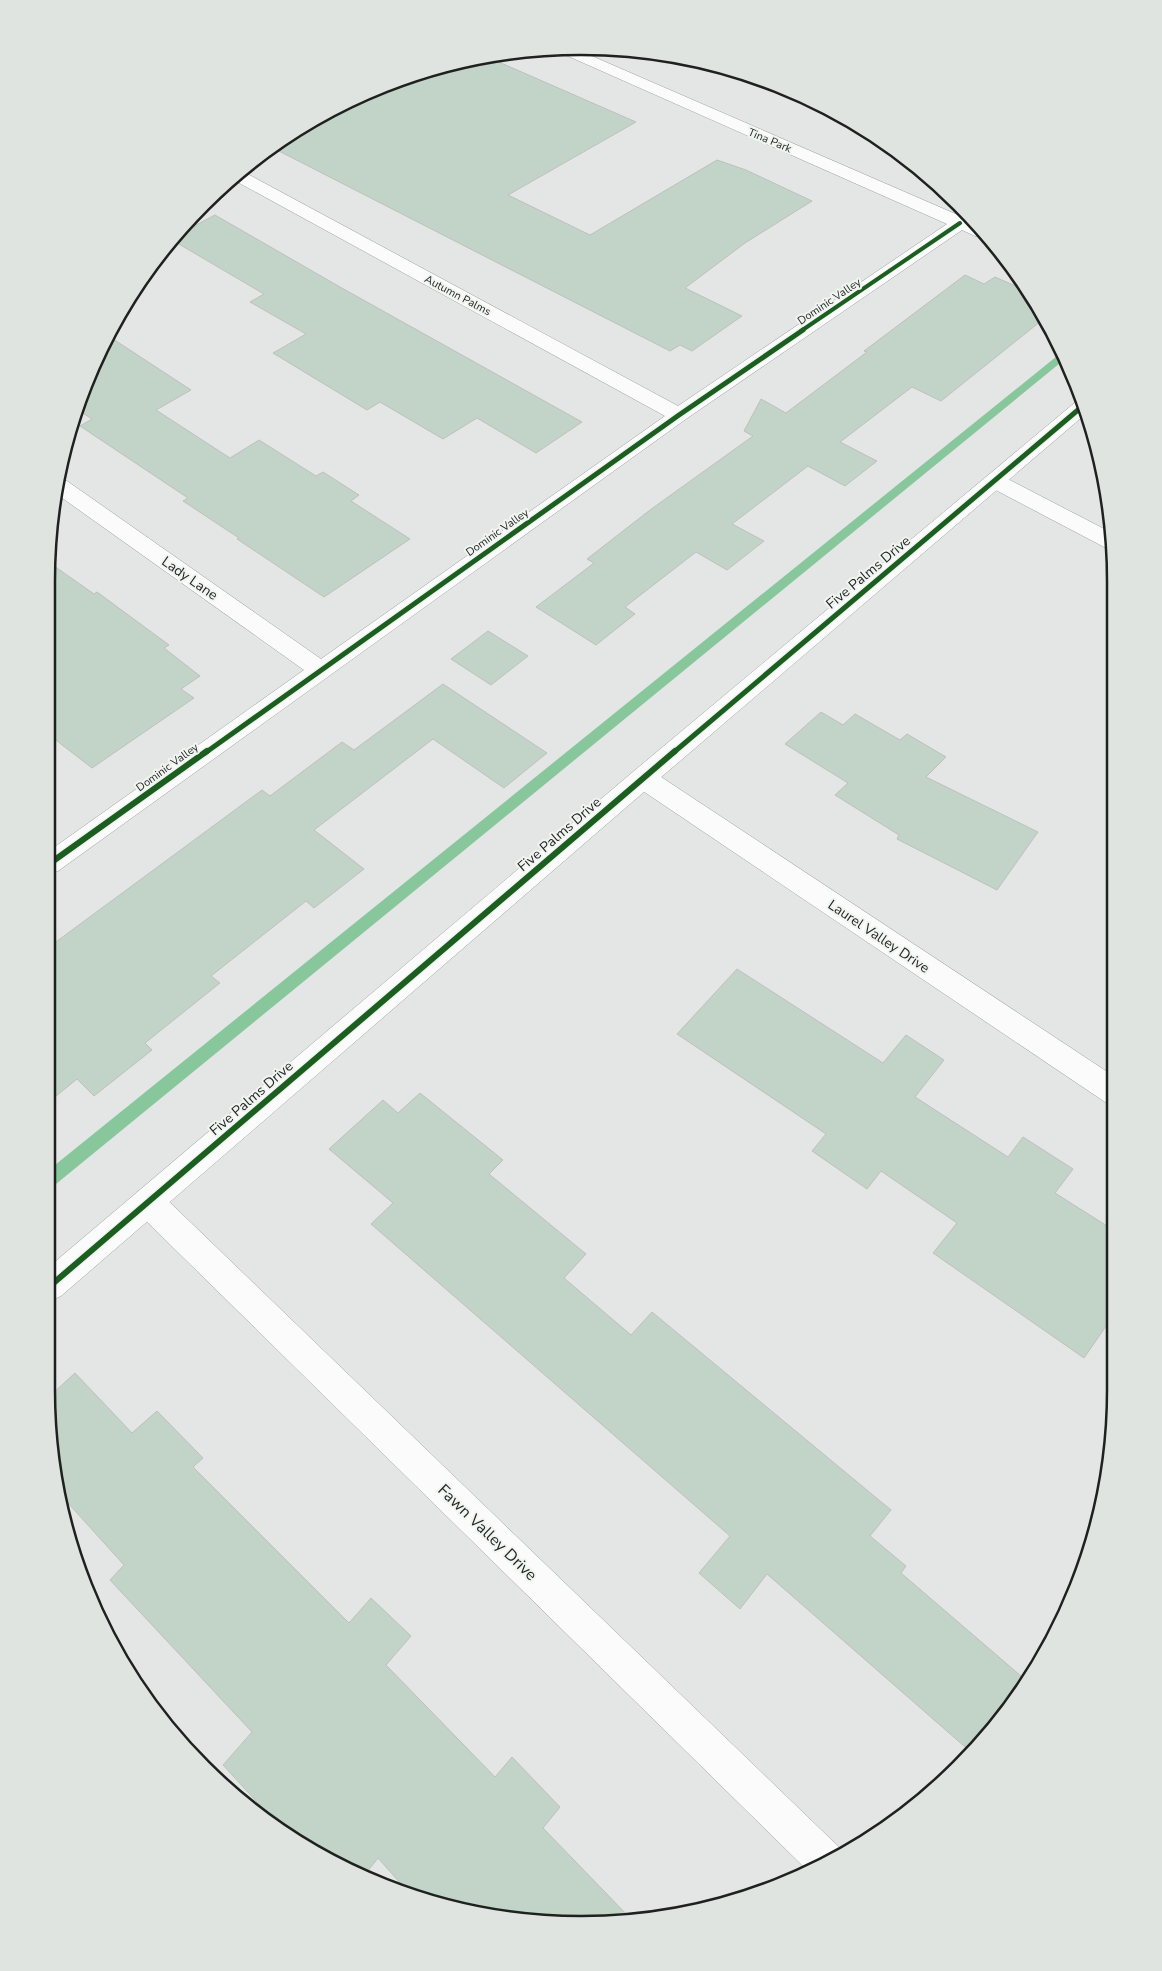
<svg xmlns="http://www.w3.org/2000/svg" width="1162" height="1971" viewBox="0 0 1162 1971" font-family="'Nunito Sans',sans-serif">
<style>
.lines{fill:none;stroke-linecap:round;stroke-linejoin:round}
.stream{fill:#88c69b;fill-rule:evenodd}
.building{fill:#c2d3c7;stroke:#bec0bf}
.minor-casing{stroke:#9e9f9e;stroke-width:1}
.tertiary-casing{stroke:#9e9f9e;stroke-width:1}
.minor{fill:#fbfbfb;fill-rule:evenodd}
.tertiary{fill:#fbfbfb;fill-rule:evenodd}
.cycleway-far2-casing{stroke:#f0f5f1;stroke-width:5.5}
.cycleway-far1-casing{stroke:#f0f5f1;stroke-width:8}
.cycleway-casing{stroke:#f0f5f1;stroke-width:9}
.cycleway-far2{stroke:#1b5e20;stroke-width:4}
.cycleway-far1{stroke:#1b5e20;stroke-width:5}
.cycleway{stroke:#1b5e20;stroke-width:6}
.labels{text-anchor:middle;stroke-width:4;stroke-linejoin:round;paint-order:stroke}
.far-street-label{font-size:11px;fill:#1f2120;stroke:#f0f5f1}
.street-label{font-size:14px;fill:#1f2120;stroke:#f0f5f1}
.near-street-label{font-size:16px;fill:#1f2120;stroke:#f0f5f1}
.rim{fill:none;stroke:#1f2120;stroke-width:2.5}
</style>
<rect width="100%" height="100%" fill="#e4e6e5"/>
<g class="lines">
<!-- stream -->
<polygon class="stream" points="1062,352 1065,359 56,1184 50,1186 50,1169"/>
</g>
<!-- building -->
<g class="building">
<polygon points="485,56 636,122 508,195 590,235 717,160 746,170 812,201 745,243 685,288 742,316 692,351 680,345 670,351 271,147 284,137 376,87 476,57"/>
<polygon points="215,215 340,287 582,422 536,453 477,418 443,439 380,402 367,410 273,353 306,334 250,302 264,294 172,240 177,235"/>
<polygon points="965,275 984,284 995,277 1027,291 1046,317 941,401 912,387 840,442 877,461 845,486 808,466 732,524 764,541 727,570 696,552 625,607 635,614 596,645 536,607 594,563 587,559 650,510 753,436 744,431 761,399 786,413 867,352 864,351"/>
<polygon points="110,337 191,390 156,410 230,458 259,440 316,476 323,472 359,495 351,501 410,539 324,597 237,539 239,538 183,501 188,498 80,426 92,419 75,408"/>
<polygon points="47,561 94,594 97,592 169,645 164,648 200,676 181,689 194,698 92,768 48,734"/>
<polygon points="488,631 528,656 491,685 451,659"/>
<polygon points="443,684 547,753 504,788 433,739 314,830 364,869 314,908 306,901 211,976 220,983 145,1043 152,1050 94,1096 77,1079 50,1101 49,947 262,790 270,796 342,742 354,750"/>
<polygon points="821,712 843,725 855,714 900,740 907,734 946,757 926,777 1038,832 997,890 897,839 899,835 835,795 848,783 785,744"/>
<polygon points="737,969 883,1063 906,1035 944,1060 915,1097 1008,1157 1023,1137 1073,1169 1055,1193 1115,1231 1115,1313 1084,1358 933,1253 957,1223 881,1171 867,1189 812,1151 826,1134 677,1034"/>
<polygon points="420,1093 503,1160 489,1174 586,1254 564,1278 631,1335 652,1312 891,1510 870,1536 906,1566 901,1573 1028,1682 983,1743 972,1753 767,1574 740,1609 699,1573 730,1536 371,1224 393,1203 329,1149 383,1100 398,1113"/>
<polygon points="75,1373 132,1433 157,1411 203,1458 193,1467 349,1623 371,1598 411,1636 386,1665 495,1777 512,1757 560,1807 543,1828 632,1920 581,1925 442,1906 410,1894 378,1858 363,1877 345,1870 290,1838 223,1765 252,1732 110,1580 124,1565 58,1492 51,1460 51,1395"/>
</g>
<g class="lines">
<!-- minor casing -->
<g class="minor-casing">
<g id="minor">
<polygon points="571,47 974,222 985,236 975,236 962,230 686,419 58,871 49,874 49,851 304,670 58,495 61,480 67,481 321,659 665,416 232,179 242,171 678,406 947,224 552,49"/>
<polygon points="995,474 1002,476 1112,533 1115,550 1106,548 988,486 984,481 988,476"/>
<polygon points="643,769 652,771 1115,1077 1115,1105 1105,1102 634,785 631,778 634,771"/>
<polygon points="148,1188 159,1192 841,1849 843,1856 808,1871 137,1212 133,1202 137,1192"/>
</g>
</g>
<!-- tertiary casing -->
<g class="tertiary-casing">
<polygon id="tertiary" points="1083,398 1088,412 652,785 61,1296 50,1301 50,1266 634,771 1078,400"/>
</g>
<!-- minor -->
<use href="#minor" class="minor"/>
<!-- tertiary -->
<use href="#tertiary" class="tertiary"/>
<!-- cycleway-far2 casing -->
<g class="cycleway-far2-casing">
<polyline id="cycleway-far2" points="801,331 960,223"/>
</g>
<!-- cycleway-far1 casing -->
<g class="cycleway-far1-casing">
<g id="cycleway-far1">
<polyline points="205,753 679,415 803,330"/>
<polyline points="673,753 1085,404"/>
</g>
</g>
<!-- cycleway casing -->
<g class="cycleway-casing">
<g id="cycleway">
<polyline points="49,864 207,751"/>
<polyline points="50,1286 675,751"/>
</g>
</g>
<!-- cycleway-far2 -->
<use href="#cycleway-far2" class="cycleway-far2"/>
<!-- cycleway-far1 -->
<use href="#cycleway-far1" class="cycleway-far1"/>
<!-- cycleway -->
<use href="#cycleway" class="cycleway"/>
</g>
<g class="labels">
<!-- far-street labels -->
<g class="far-street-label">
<text transform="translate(770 140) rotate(23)" y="4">Tina Park</text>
<text transform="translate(458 295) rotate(28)" y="4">Autumn Palms</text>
<text transform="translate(829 301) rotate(-34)" y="4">Dominic Valley</text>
<text transform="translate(497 532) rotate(-35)" y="4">Dominic Valley</text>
<text transform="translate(167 767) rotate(-36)" y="4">Dominic Valley</text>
</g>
<!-- street labels -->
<g class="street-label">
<text transform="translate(868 572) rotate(-40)" y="5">Five Palms Drive</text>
<text transform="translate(190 578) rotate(35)" y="5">Lady Lane</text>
<text transform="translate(559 834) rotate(-41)" y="5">Five Palms Drive</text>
<text transform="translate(879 936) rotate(34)" y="5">Laurel Valley Drive</text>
<text transform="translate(251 1098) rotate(-41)" y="5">Five Palms Drive</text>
</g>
<!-- near-street labels -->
<g class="near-street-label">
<text transform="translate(488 1532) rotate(44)" y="6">Fawn Valley Drive</text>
</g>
</g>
<!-- crop -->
<path d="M0 0H1162V1971H0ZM581 55H581A526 526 0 0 1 1107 581V1390A526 526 0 0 1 581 1916H581A526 526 0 0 1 55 1390V581A526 526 0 0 1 581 55Z" fill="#dfe4e0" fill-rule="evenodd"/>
<path class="rim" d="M581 55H581A526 526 0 0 1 1107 581V1390A526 526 0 0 1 581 1916H581A526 526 0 0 1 55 1390V581A526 526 0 0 1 581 55Z"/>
</svg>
